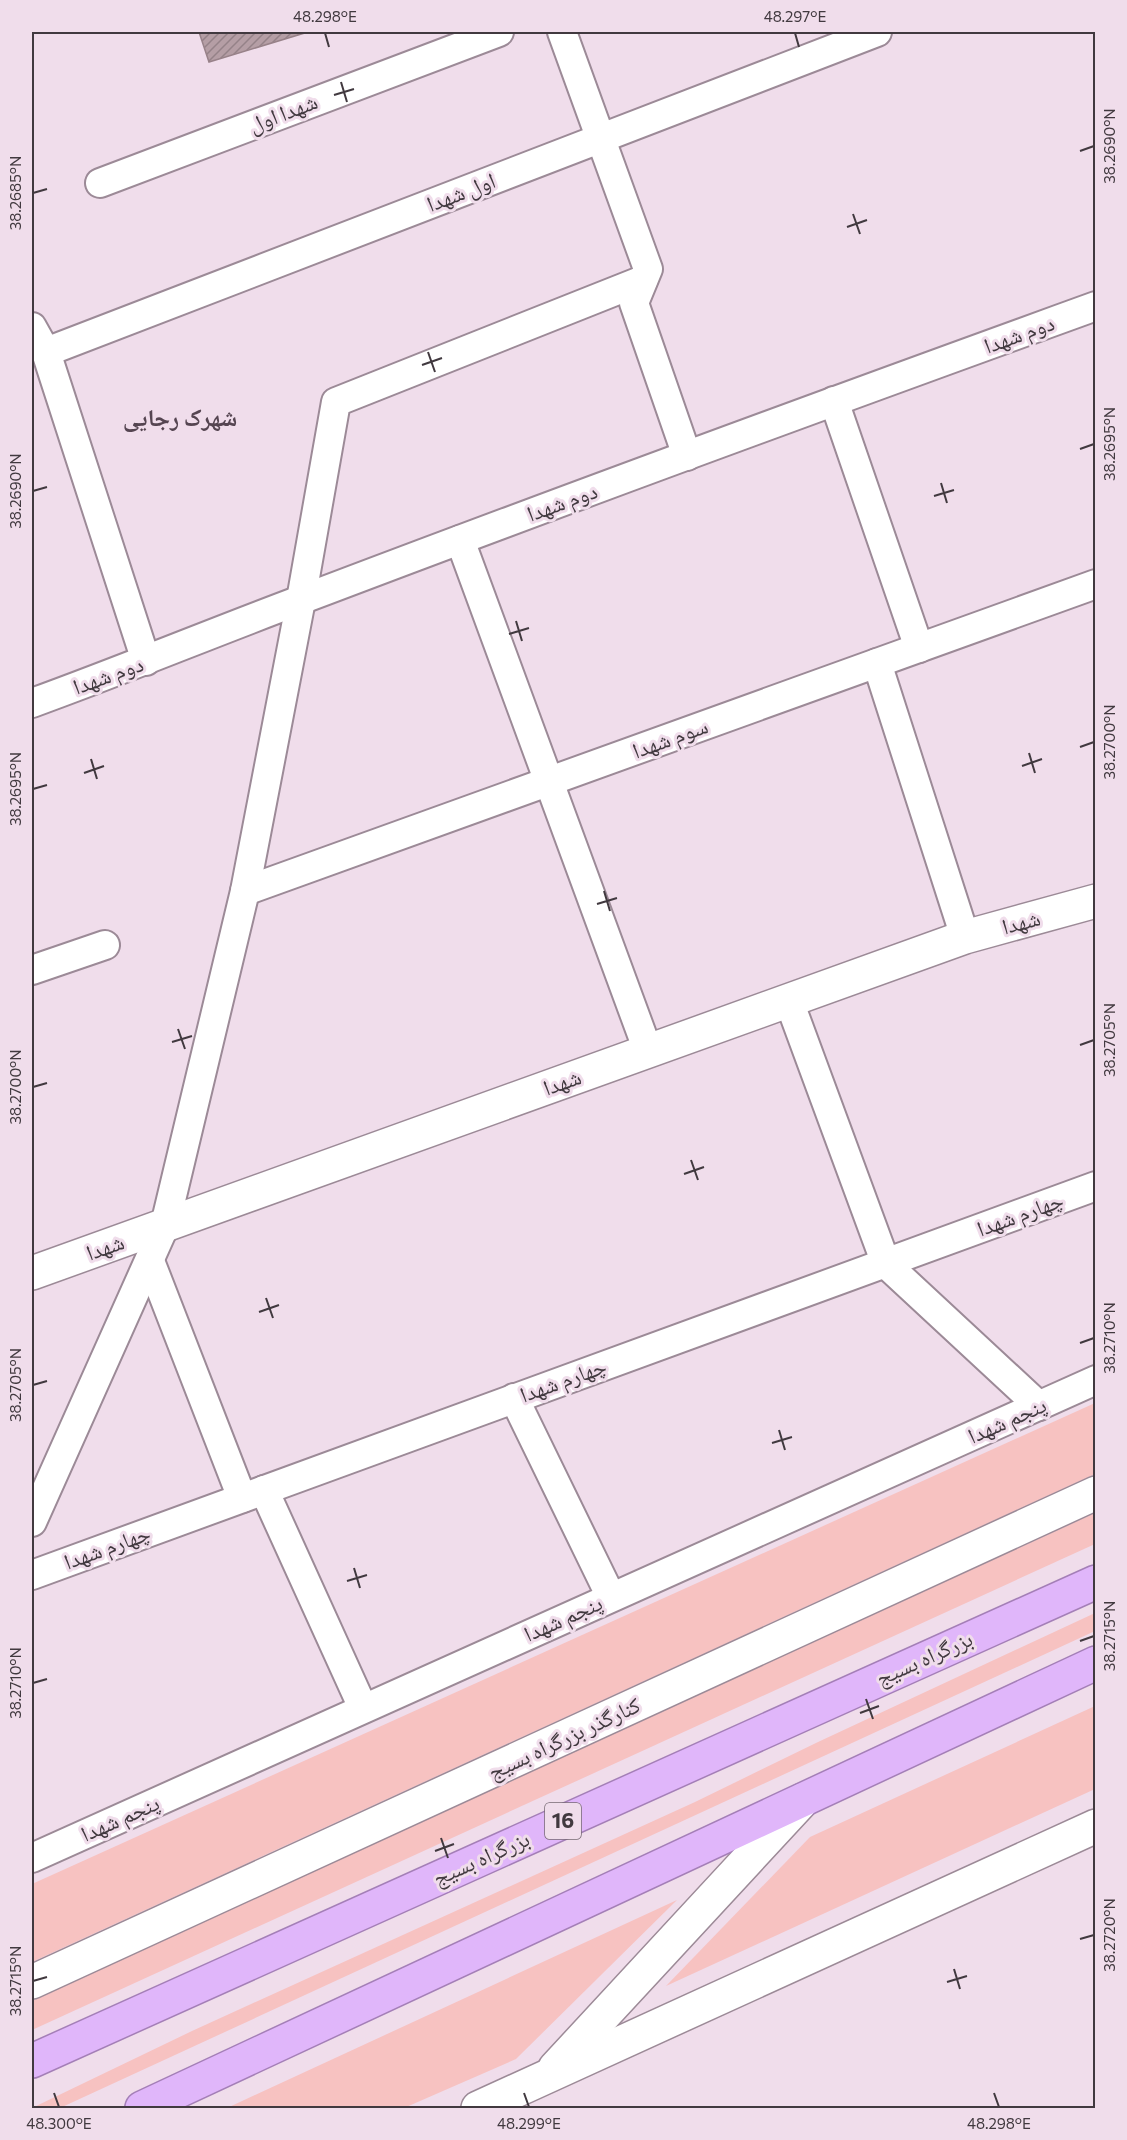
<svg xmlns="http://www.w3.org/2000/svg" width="1127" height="2140" viewBox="0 0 1127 2140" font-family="Commissioner,'Noto Naskh Arabic',sans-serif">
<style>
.grass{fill:#f7c2c1}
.building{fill:url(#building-hatch);stroke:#988289;stroke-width:1.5}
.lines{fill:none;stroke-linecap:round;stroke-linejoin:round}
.minor-casing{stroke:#9c8a97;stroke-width:32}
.tertiary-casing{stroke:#9c8a97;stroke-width:36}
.trunk-casing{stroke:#a47fb7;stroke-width:36}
.minor{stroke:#fff;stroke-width:28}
.tertiary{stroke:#fff;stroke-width:33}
.trunk{stroke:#e0b6fa;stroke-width:33}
.ticks{fill:none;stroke:#41393f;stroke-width:2}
.labels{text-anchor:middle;stroke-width:6;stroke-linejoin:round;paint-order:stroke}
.shield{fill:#f0ddeb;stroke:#766a73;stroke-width:1.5}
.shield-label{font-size:21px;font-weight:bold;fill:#41393f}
.street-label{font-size:22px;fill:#41393f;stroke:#f0ddeb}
.neighbourhood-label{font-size:24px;font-weight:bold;fill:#554551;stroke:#f0ddeb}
.neatline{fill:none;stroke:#41393f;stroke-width:2}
.ticks-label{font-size:15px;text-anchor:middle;fill:#41393f}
</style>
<defs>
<pattern id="building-hatch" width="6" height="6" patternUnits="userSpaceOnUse" patternTransform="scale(1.5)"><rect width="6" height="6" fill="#b59ea5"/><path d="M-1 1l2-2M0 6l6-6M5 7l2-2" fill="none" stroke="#958288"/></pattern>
</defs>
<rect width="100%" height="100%" fill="#f0ddeb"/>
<!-- grass -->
<g class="grass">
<polygon points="1095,1403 1095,1474 32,1962 32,1884"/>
<polygon points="1095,1513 1095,1544 32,2030 32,2001"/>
<polygon points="1095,1613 1095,1631 60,2108 32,2108 192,2031 695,1802 818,1742"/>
<polygon points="1095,1706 1095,1789 666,1986 810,1837"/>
<polygon points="677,1900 516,2059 404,2108 227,2108"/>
</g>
<!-- building -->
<polygon class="building" points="199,32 308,32 209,62"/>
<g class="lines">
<!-- minor casing -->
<g class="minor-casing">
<g id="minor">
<polyline points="562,32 648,269 634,303 687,456"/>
<polyline points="100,183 499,32"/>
<polyline points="32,327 46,352 146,661"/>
<polyline points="46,352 877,32"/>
<polyline points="834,401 919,648"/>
<polyline points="460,540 648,1051"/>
<polyline points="877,663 965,937"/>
<path d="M 32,703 C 123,670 212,633 303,599 C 566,499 831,402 1096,306"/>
<polyline points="245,891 1096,584"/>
<polyline points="32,970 105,945"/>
<polyline points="789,1001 886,1264 1039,1406"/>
<polyline points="150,1261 242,1498"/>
<polyline points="514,1398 611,1597"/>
<polyline points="264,1490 363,1708"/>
<polyline points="32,1522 165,1225 245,891 301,600 336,402 643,280"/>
<polyline points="32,1575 1096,1186"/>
<polyline points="32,1858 1096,1380"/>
</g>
</g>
<!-- tertiary casing -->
<g class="tertiary-casing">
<g id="tertiary">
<polyline points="32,1273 965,937 1096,901"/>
<polyline points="32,1982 1096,1493"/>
<polyline points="555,2068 803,1800"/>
<polyline points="478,2108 1096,1826"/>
</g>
</g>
<!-- trunk casing -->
<g class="trunk-casing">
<g id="trunk">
<polyline points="32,2061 1096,1582"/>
<polyline points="142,2108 1096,1663"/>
</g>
</g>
<!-- minor -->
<use href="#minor" class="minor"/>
<!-- tertiary -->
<use href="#tertiary" class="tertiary"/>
<!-- trunk -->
<use href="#trunk" class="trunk"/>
</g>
<!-- ticks -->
<path class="ticks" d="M 325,33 L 329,47M 795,33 L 799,47M 341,82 L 347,102M 334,95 L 354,89M 1080,151 L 1094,146M 33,193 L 47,189M 853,214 L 860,234M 847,227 L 867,220M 428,352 L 435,372M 422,365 L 442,358M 1080,449 L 1094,444M 941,483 L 947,503M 33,491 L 47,487M 934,496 L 954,490M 516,621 L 522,641M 509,634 L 529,628M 1080,747 L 1094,742M 1029,753 L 1035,773M 91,759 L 97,779M 1022,766 L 1042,759M 84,773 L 104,766M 33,789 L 47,785M 604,891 L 610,911M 597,904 L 617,898M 178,1029 L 185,1049M 172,1042 L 192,1036M 1080,1045 L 1094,1040M 33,1087 L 47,1083M 691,1160 L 698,1180M 684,1174 L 704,1167M 266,1298 L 273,1318M 259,1312 L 279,1305M 1080,1343 L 1094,1338M 33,1385 L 47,1381M 779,1430 L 785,1450M 772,1443 L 792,1437M 354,1568 L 360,1588M 347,1581 L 367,1575M 1080,1641 L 1094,1636M 33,1683 L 47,1679M 866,1699 L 873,1719M 860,1713 L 879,1706M 441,1838 L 448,1858M 435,1851 L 454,1844M 1080,1939 L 1094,1935M 954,1969 L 960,1989M 33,1981 L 47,1977M 947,1982 L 967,1976M 54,2093 L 59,2107M 524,2093 L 529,2107M 994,2093 L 999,2107"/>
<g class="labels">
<!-- shield labels -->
<rect class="shield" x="545" y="1803" width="36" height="36" rx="4.5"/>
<g class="shield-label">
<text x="563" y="1828">16</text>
</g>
<!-- street labels -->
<g class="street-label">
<text transform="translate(283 113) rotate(-21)" y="8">شهدا اول</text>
<text transform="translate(461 192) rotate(-21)" y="8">اول شهدا</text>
<text transform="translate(1019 334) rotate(-20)" y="8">دوم شهدا</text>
<text transform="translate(562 502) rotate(-20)" y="8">دوم شهدا</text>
<text transform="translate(108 675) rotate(-20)" y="8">دوم شهدا</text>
<text transform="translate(670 738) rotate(-20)" y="8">سوم شهدا</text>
<text transform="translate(1021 922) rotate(-15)" y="8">شهدا</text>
<text transform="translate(562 1082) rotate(-20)" y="8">شهدا</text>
<text transform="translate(1020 1214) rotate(-20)" y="8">چهارم شهدا</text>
<text transform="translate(105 1247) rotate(-20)" y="8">شهدا</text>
<text transform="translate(563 1380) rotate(-20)" y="8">چهارم شهدا</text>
<text transform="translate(1007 1420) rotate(-24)" y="8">پنجم شهدا</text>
<text transform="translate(107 1547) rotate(-20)" y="8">چهارم شهدا</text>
<text transform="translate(563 1618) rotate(-24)" y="8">پنجم شهدا</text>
<text transform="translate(924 1658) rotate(-24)" y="8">بزرگراه بسیج</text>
<text transform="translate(564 1738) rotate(-25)" y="8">کنارگذر بزرگراه بسیج</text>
<text transform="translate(120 1818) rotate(-24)" y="8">پنجم شهدا</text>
<text transform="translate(481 1858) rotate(-24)" y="8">بزرگراه بسیج</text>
</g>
<!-- neighbourhood labels -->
<g class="neighbourhood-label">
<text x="180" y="426">شهرک رجایی</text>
</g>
</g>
<!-- border -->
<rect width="1127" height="2140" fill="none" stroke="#f0ddeb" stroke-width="66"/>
<rect x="33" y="33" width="1061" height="2074" class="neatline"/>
<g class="ticks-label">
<text x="325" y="22">48.298°E</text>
<text x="795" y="22">48.297°E</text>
<text transform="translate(1110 146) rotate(-90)" y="5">38.2690°N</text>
<text transform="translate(16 193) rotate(-90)" y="5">38.2685°N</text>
<text transform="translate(1110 444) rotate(-90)" y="5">38.2695°N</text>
<text transform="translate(16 491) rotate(-90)" y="5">38.2690°N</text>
<text transform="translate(1110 742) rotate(-90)" y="5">38.2700°N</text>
<text transform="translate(16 789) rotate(-90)" y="5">38.2695°N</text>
<text transform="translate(1110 1040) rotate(-90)" y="5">38.2705°N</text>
<text transform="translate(16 1087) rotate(-90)" y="5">38.2700°N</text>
<text transform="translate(1110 1338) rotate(-90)" y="5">38.2710°N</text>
<text transform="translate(16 1385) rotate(-90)" y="5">38.2705°N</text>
<text transform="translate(1110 1636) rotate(-90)" y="5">38.2715°N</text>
<text transform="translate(16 1683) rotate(-90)" y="5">38.2710°N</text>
<text transform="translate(1110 1935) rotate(-90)" y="5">38.2720°N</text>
<text transform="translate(16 1981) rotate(-90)" y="5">38.2715°N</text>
<text x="59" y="2129">48.300°E</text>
<text x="529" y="2129">48.299°E</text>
<text x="999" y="2129">48.298°E</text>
</g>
</svg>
